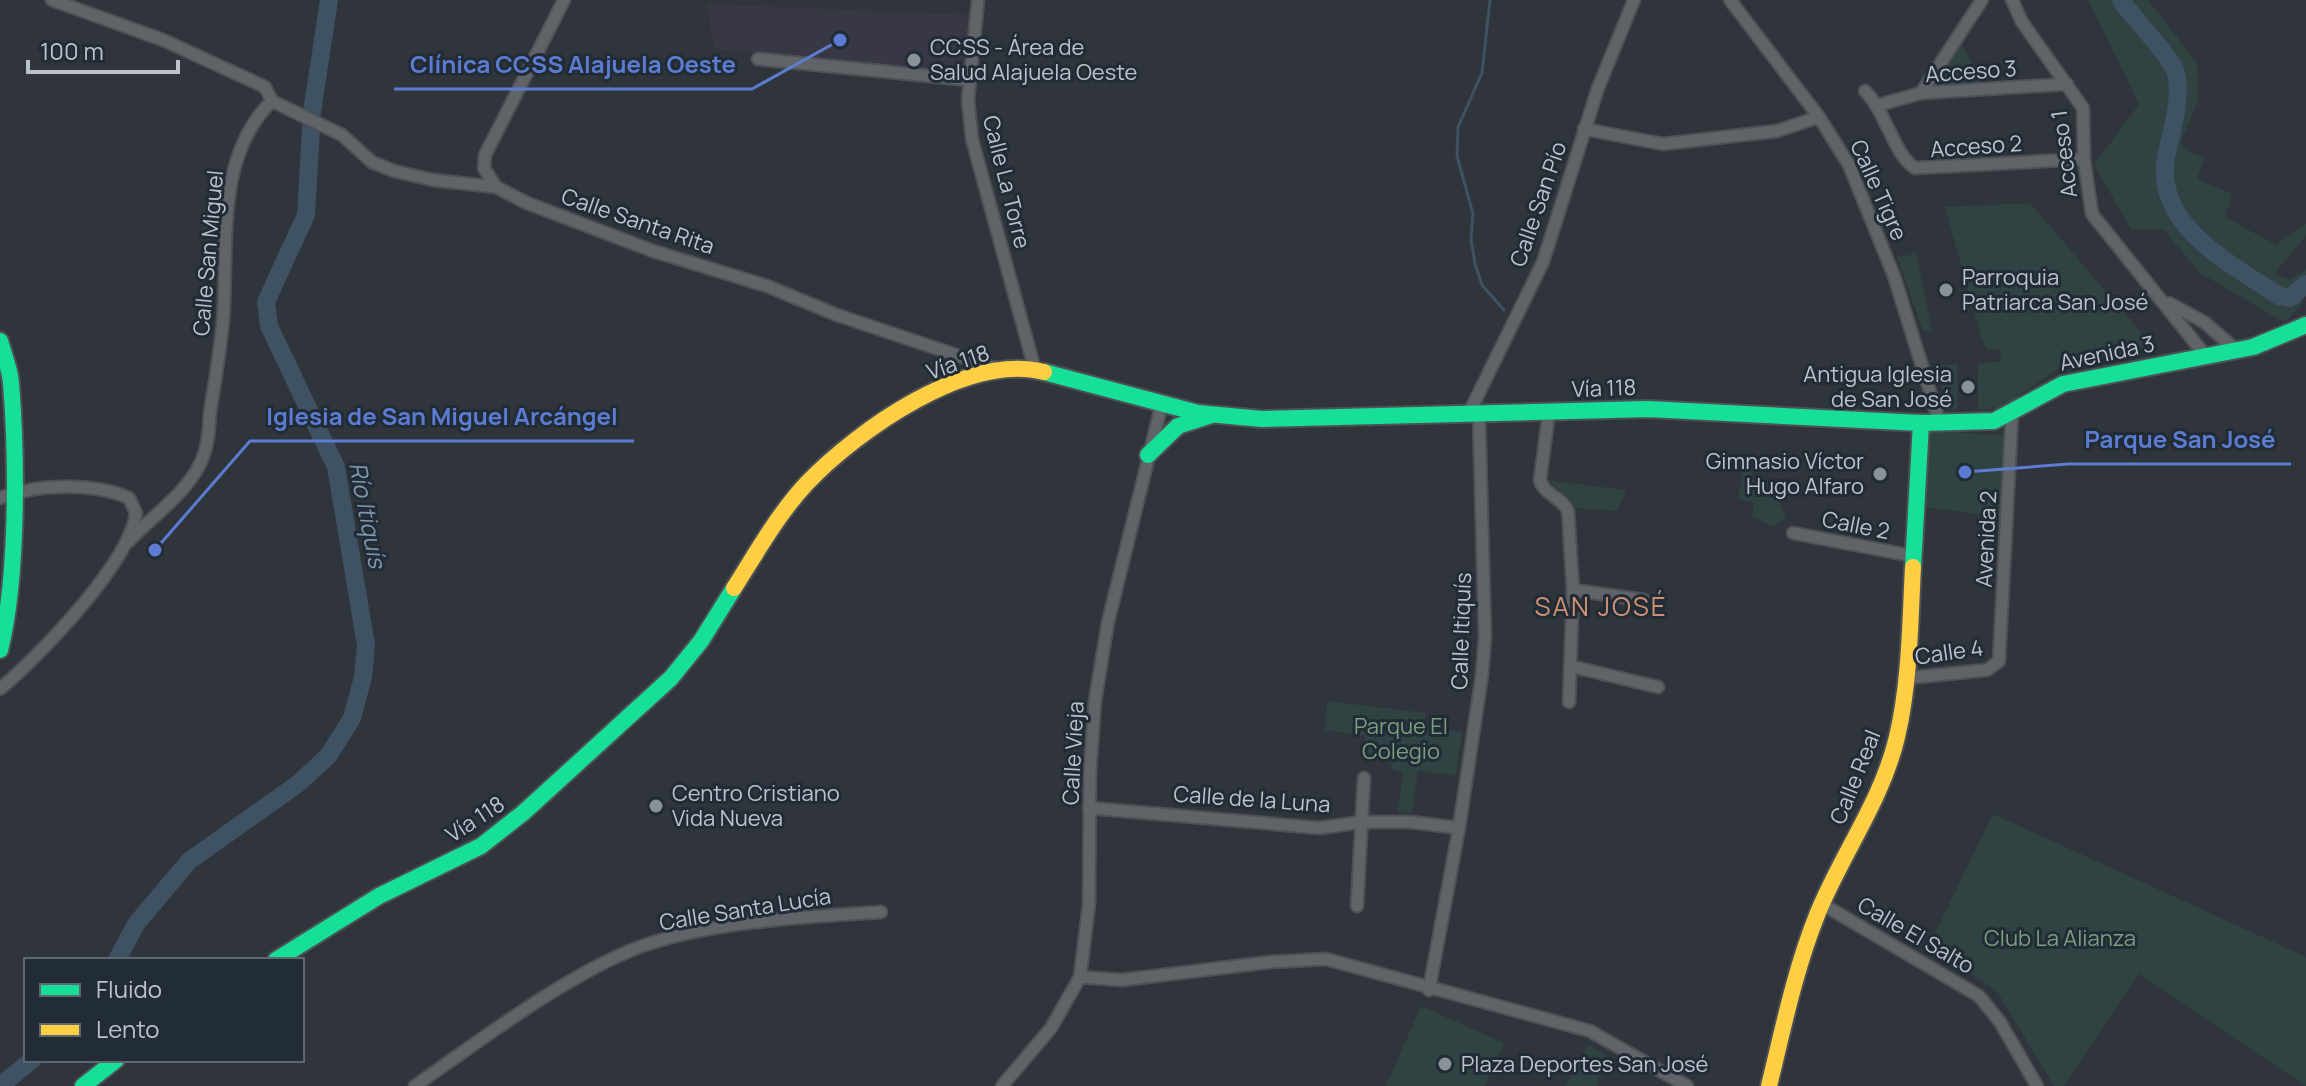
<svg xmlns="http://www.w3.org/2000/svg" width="2306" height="1086" viewBox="0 0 2306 1086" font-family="Manrope,sans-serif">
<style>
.medical{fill:#373844}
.green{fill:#2f4342}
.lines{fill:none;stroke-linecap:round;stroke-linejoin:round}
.stream{stroke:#3f5263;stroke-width:3}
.river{stroke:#3f5263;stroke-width:18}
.street-casing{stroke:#4d5156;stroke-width:15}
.fast-casing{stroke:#4d5156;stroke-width:20}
.slow-casing{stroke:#4d5156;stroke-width:20}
.street{stroke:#606468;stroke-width:11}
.fast{stroke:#16e098;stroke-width:16}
.slow{stroke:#ffcf43;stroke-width:16}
.poi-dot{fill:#8a9198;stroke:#222c36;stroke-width:3}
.labels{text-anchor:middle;stroke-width:6;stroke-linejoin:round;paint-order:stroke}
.poi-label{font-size:22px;fill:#bbc2ca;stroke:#222c36;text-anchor:start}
.street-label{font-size:22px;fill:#bbc2ca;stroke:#222c36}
.park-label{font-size:22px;fill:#7b9e80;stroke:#222c36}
.water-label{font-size:24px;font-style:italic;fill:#7e96aa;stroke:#222c36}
.quarter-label{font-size:26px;letter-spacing:2px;fill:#cc9174;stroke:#222c36}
.leader{fill:none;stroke:#5c7cd2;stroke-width:3}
.callout-dot{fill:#5c7cd2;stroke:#222c36;stroke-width:3}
.callout-label{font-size:24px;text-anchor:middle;font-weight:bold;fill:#5c7cd2;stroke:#222c36;stroke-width:6;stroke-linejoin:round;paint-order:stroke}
</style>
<rect width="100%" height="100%" fill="#2f353b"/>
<!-- medical -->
<polygon class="medical" points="706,4 970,15 964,77 715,49"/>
<!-- green -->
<g class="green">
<path d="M 2088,0 L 2148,0 L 2197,63 L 2198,101 L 2181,142 L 2185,150 L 2205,158 L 2197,179 L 2232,194 L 2225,217 L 2276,245 L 2306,224 L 2306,236 L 2274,274 L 2290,280 L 2306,269 C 2306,299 2306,305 2284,322 L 2200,273 L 2163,229 L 2131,229 L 2094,165 L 2139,104 Z"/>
<polygon points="1961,44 1985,85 1948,86 1943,72"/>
<polygon points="2030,203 2154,348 2058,369 2001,408 1978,410 1978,364 2002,361 1999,349 1988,350 1982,340 1945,207"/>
<polygon points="1916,254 1932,330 1923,331 1897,257"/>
<polygon points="1958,364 1957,409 1948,409 1935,366"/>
<polygon points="1930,430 2006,436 2001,517 1925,507"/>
<polygon points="1744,467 1753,469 1752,480 1770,481 1786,518 1773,526 1752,517 1754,503 1738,499"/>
<polygon points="1546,480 1626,490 1617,511 1575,508 1570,498"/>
<polygon points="1327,701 1426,713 1424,726 1462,732 1456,776 1418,770 1412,813 1398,811 1403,772 1393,770 1390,762 1363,757 1365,736 1325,730"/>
<polygon points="1993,814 2306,957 2306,1086 2139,974 2064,1086 2054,1086 1998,993 1982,980 1927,950"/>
<polygon points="1421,1006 1504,1043 1485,1086 1386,1086"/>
<polygon points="1589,1045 1607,1056 1596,1086 1565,1086"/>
</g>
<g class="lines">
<!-- stream -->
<polyline class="stream" points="1490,0 1482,73 1458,127 1457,156 1473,214 1471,239 1475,264 1482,285 1504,310"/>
<!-- river -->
<g class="river">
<path d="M 2121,0 C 2134,20 2170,54 2176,73 C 2182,95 2172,131 2167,152 C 2150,224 2230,263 2279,296 L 2290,298 L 2306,284"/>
<polyline points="117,960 136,924 189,861 299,783 329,755 352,718 363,677 366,645 336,467 269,326 266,302 306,215 312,112 329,0"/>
<polyline points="0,1086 32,1060"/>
</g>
<!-- street casing -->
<g class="street-casing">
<g id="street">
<polyline points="52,0 163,40 265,87 272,101"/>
<polyline points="978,0 968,100 972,139 1035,370"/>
<polyline points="1730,0 1819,117 1849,165 1894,276 1940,424"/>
<polyline points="2012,0 2022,22 2083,108 2084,159 2092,214 2205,355"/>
<polyline points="758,59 970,80"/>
<path d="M 1865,91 C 1886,112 1894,155 1915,168 L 2084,159"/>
<polyline points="1921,93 1982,0"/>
<polyline points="272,101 342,135 372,162 394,171 433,180 496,187 527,203 653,251 767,286 837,315 998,369"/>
<polyline points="1879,105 1921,93 2067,84"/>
<polyline points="1584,129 1663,144 1777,131 1819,117"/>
<polyline points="496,187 484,168 485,155 564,0"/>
<polyline points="2169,303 2204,322 2235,349"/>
<path d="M 1549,412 L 1540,480 C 1544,495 1562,497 1568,511 L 1573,590 L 1569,702"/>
<polyline points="1468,415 1543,262 1598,88 1634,0"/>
<path d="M 0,498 C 36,484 93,482 129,498 L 136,513 C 130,563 39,656 0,689"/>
<polyline points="1793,533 1913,556"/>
<path d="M 129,541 C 152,516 194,488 204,454 C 209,441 209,426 210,412 C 215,382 220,352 223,321 C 229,248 214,157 272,101"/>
<polyline points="1573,590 1644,600"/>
<polyline points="1570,666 1658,687"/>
<polyline points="1907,678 1987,670 1999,661 2012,415"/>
<polyline points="1089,808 1320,828 1361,822 1411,822 1459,828"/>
<polyline points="1822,904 1979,996 2000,1022 2037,1086"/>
<polyline points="1357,906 1364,778"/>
<polyline points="1080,977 1122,980 1270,962 1326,959 1590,1031 1687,1086"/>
<polyline points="1429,990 1459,828 1482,675 1485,636 1479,415"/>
<path d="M 415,1086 C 479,1041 573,970 645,945 C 716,921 806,917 881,912"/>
<polyline points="1002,1086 1051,1028 1080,977 1089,904 1090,771 1095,701 1108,622 1162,403"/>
</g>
</g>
<!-- fast casing -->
<g class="fast-casing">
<g id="fast">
<path d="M 0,341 C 4,355 10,369 11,383 C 17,458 18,579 0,650"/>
<polyline points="1044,372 1198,413 1262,419 1648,409 1921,423"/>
<polyline points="1148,455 1178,426 1209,416"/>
<polyline points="1913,567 1921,423 1994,421 2063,384 2253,347 2306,325"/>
<polyline points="276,960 379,896 481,846 523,813 671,678 701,641 734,588"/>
<polyline points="83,1086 116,1060"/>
</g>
</g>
<!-- slow casing -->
<g class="slow-casing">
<g id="slow">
<path d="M 734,588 C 757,552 778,514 807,483 C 858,430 968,352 1044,372"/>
<path d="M 1769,1086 C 1783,1029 1795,970 1817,915 C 1841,855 1882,801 1897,737 C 1910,682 1910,624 1913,567"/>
</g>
</g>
<!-- street -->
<use href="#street" class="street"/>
<!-- fast -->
<use href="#fast" class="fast"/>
<!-- slow -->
<use href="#slow" class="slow"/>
</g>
<!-- markers -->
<g class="poi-dot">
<circle cx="914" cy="60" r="8"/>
<circle cx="1946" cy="290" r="8"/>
<circle cx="1968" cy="387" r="8"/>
<circle cx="1880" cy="474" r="8"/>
<circle cx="656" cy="806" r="8"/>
<circle cx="1445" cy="1064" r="8"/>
</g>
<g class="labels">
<!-- poi labels -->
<g class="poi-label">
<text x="930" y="55">CCSS - Área de<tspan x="930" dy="25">Salud Alajuela Oeste</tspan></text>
<text x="1962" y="285">Parroquia<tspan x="1962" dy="25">Patriarca San José</tspan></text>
<text x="1952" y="382" text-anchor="end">Antigua Iglesia<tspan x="1952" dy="25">de San José</tspan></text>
<text x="1864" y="469" text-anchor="end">Gimnasio Víctor<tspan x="1864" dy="25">Hugo Alfaro</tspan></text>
<text x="672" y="801">Centro Cristiano<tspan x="672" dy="25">Vida Nueva</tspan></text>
<text x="1461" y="1072">Plaza Deportes San José</text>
</g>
<!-- street labels -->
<g class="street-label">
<text transform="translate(1971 71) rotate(-4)" y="8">Acceso 3</text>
<text transform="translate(1976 146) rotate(-4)" y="8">Acceso 2</text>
<text transform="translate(2064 154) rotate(-97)" y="8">Acceso 1</text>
<text transform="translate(1007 182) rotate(76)" y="8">Calle La Torre</text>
<text transform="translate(1879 190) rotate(66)" y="8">Calle Tigre</text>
<text transform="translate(1538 204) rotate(-71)" y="8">Calle San Pío</text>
<text transform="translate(638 221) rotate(19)" y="8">Calle Santa Rita</text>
<text transform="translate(208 253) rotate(-85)" y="8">Calle San Miguel</text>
<text transform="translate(2107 353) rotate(-12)" y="8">Avenida 3</text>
<text transform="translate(958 362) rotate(-19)" y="8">Vía 118</text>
<text transform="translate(1604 388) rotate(-2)" y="8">Vía 118</text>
<text transform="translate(1856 525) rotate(11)" y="8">Calle 2</text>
<text transform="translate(1986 539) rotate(-87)" y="8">Avenida 2</text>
<text transform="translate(1461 631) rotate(-88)" y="8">Calle Itiquís</text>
<text transform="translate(1949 652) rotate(-8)" y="8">Calle 4</text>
<text transform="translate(1073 753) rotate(-87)" y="8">Calle Vieja</text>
<text transform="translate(1855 777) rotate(-68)" y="8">Calle Real</text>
<text transform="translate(1252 799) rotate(4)" y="8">Calle de la Luna</text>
<text transform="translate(475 819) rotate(-33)" y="8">Vía 118</text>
<text transform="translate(745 909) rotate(-9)" y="8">Calle Santa Lucía</text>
<text transform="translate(1916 935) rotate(30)" y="8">Calle El Salto</text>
</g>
<!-- park labels -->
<g class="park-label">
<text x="1401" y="734">Parque El<tspan x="1401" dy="25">Colegio</tspan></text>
<text x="2060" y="946">Club La Alianza</text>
</g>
<!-- water labels -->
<g class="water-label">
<text transform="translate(367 515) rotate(79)" y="8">Río Itiquís</text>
</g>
<!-- quarter labels -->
<g class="quarter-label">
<text x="1601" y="616">SAN JOSÉ</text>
</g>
</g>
<!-- callouts -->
<path class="leader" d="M840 40L752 89H394M155 550L250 441H634M1965 472L2068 464H2291"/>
<g class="callout-dot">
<circle cx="840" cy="40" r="8"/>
<circle cx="155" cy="550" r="8"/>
<circle cx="1965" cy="472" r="8"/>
</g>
<g class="callout-label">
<text x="573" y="73">Clínica CCSS Alajuela Oeste</text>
<text x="442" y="425">Iglesia de San Miguel Arcángel</text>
<text x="2180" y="448">Parque San José</text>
</g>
<!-- legend -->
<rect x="24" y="958" width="280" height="104" fill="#222c36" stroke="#5f6871" stroke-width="2"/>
<rect x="40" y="984" width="40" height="12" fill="#16e098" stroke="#5f6871" stroke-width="2"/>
<text x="96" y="998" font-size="24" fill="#bbc2ca">Fluido</text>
<rect x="40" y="1024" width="40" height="12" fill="#ffcf43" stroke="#5f6871" stroke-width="2"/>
<text x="96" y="1038" font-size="24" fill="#bbc2ca">Lento</text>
<!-- scale -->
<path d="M28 60v12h150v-12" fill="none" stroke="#bbc2ca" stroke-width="4"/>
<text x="40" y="60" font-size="24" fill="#bbc2ca" stroke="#222c36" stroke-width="6" paint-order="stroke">100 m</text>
</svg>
